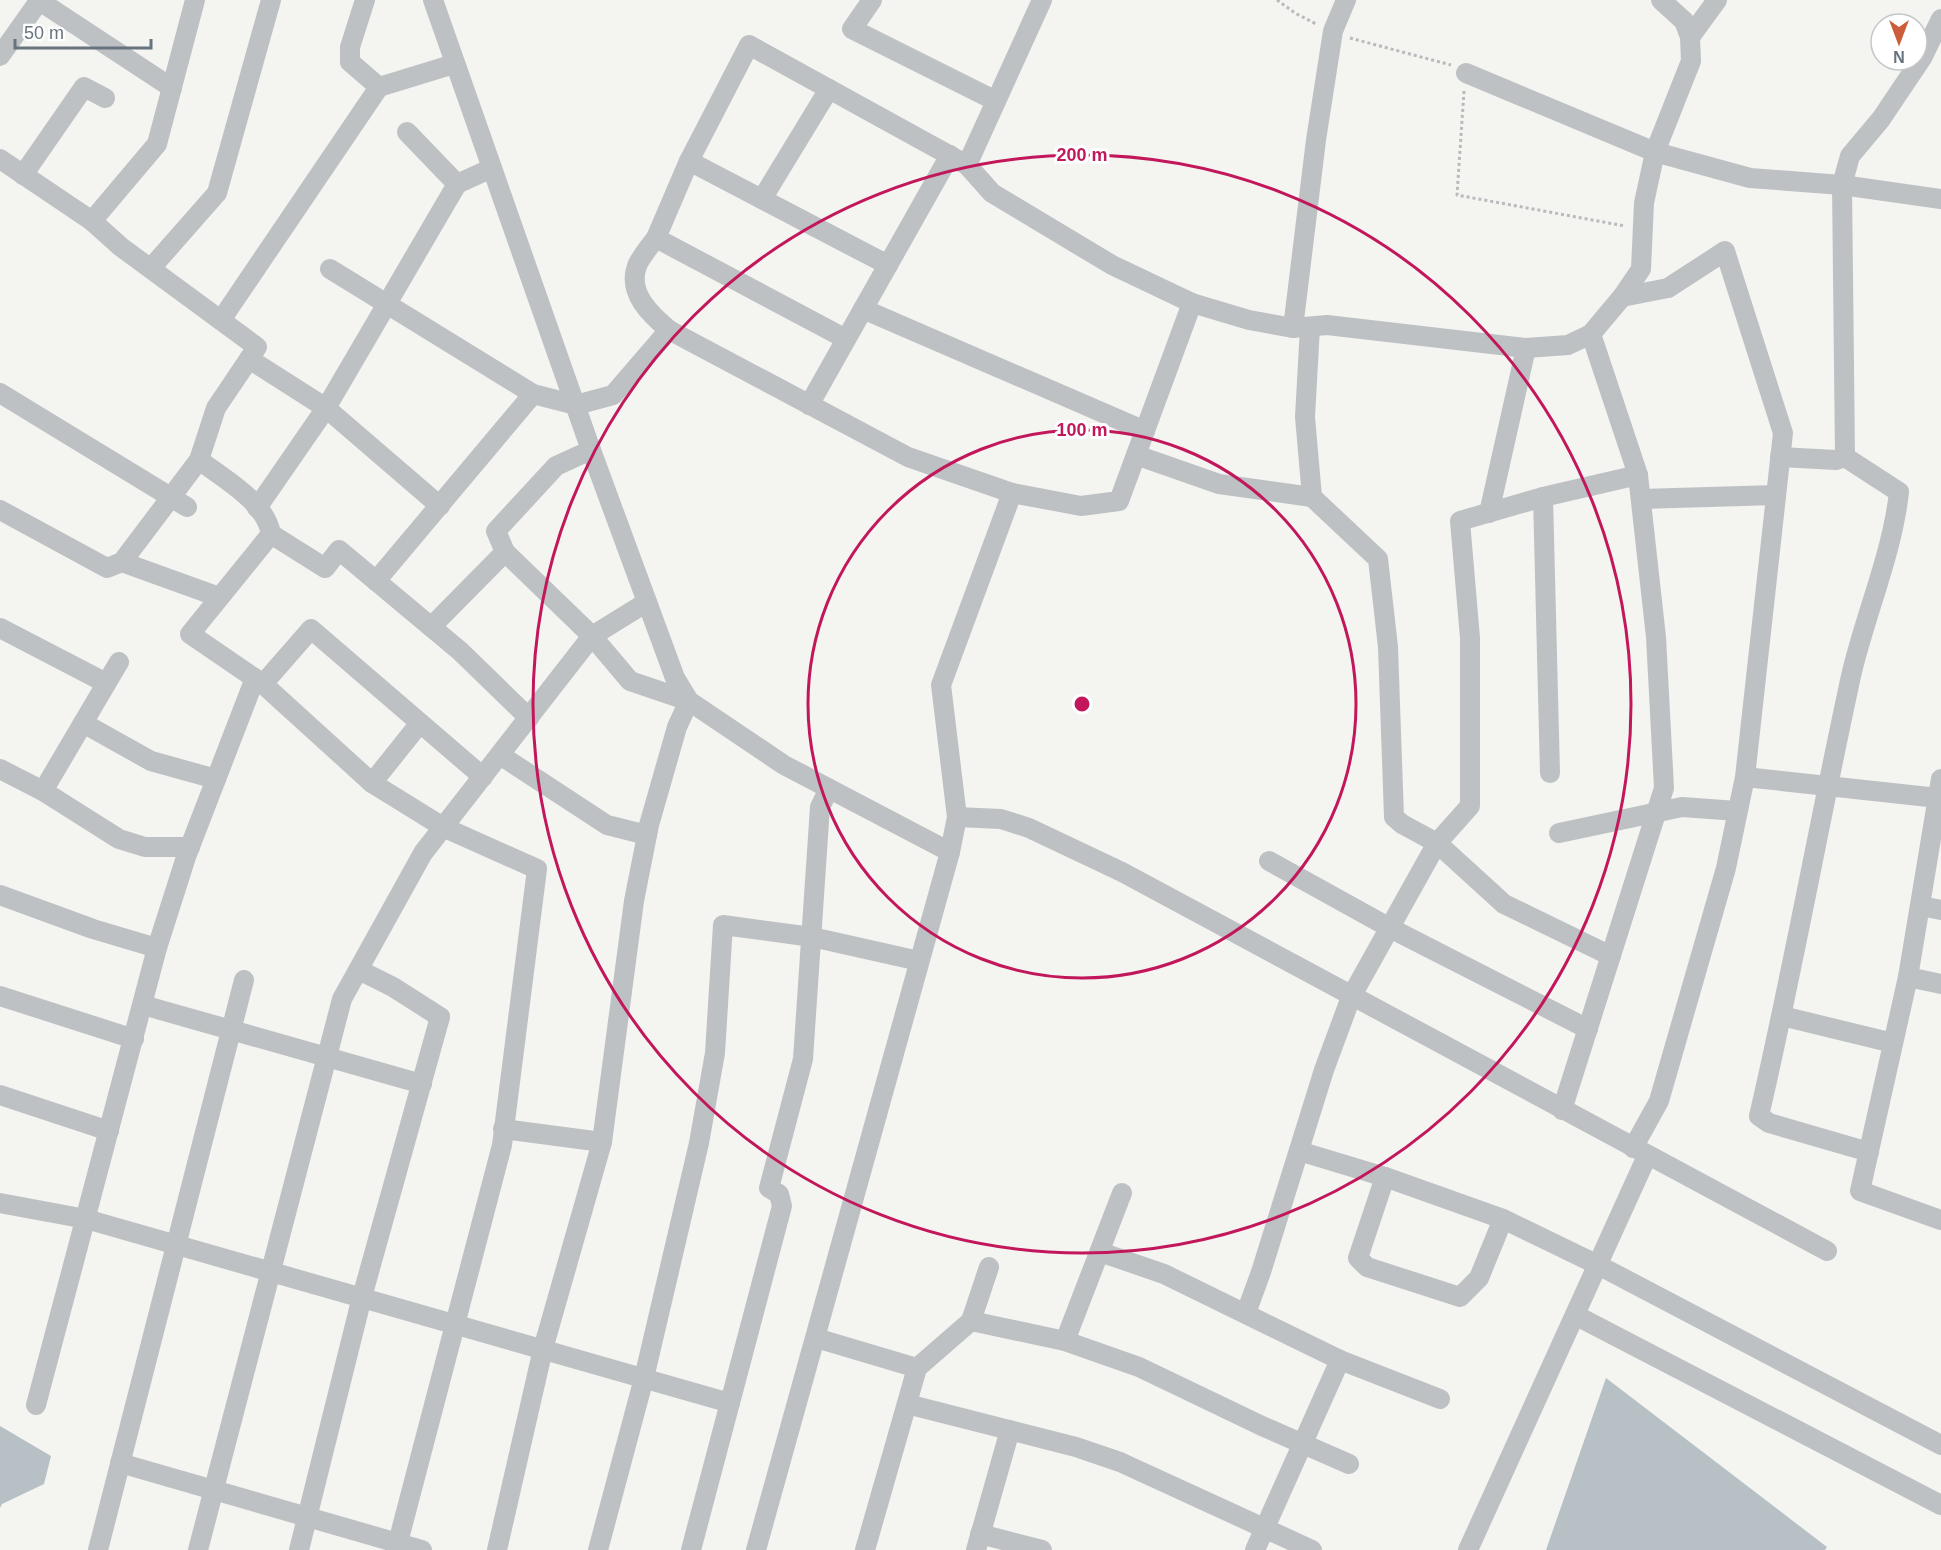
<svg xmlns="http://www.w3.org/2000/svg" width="1941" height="1550" viewBox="0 0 1941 1550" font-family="Arial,sans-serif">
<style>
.water{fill:#b7c0c4}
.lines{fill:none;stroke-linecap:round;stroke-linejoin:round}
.path{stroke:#b8babc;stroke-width:3;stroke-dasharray:3 3;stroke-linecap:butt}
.minor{stroke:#bec1c4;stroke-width:20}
.ring{fill:none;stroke:#c2185b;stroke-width:3}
.centre{fill:#c2185b;stroke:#fff;stroke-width:3}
.ring-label{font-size:18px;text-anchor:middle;font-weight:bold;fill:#c2185b;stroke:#fff;stroke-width:6;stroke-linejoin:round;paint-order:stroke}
</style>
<rect width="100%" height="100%" fill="#f4f4f1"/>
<!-- water -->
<g class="water">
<polygon points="1606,1378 1827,1547 1825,1550 1546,1550"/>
<polygon points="0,1426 51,1456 44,1484 2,1504 0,1508"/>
</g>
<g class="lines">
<!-- path -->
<g class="path">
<polyline points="1277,0 1295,13 1316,24"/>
<polyline points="1350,38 1451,65"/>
<polyline points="1464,91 1457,195 1625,226"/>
</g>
<!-- minor -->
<g class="minor">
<polyline points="38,0 172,88"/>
<polyline points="365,0 350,47 350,62 379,87"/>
<polyline points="433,0 591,450 675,678 689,701 784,765 950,852"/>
<polyline points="872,0 852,29 996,101"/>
<polyline points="1690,37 1717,0"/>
<polyline points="0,56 39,1"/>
<polyline points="1466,73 1655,152 1750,178 1842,185 1941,199"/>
<polyline points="407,132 457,184 492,168"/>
<polyline points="0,159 92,221 121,247 257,347 216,408 199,460 122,562 107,568 0,510"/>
<polyline points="689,161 888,265"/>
<polyline points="967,165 1042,0"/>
<polyline points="23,175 84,87 105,98"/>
<polyline points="762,199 829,89"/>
<polyline points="92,221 157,144 195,0"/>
<path d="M 656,238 C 650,246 641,256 637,266 C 627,293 651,315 669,330"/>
<polyline points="151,268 217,193 271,0"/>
<polyline points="330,269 533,394 576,405 613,395 669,330 908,457 1012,493 1081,506 1119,501 1192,303"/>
<polyline points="1622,297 1668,288 1725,251 1783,433 1745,777 1726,868 1659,1101 1633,1148"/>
<polyline points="863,309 1145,431"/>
<polyline points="221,320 379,87 454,64"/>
<polyline points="1310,327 1305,417 1312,497 1378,559 1388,647 1394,817 1402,824 1437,843 1504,904 1611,956"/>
<polyline points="1293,328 1316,140 1333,31 1346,0"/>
<polyline points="846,339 656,238 689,161 749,45 967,165 992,193 1112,265 1192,303 1249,320 1293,328 1327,325 1526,348 1568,345 1591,334 1622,297 1641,269 1644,203 1655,152 1691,61 1690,37 1684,21 1661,0"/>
<polyline points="249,359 326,408 440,506"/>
<polyline points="0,393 187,507"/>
<polyline points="809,405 950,155"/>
<polyline points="1136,455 1219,484 1312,497"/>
<polyline points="1780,457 1836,460 1845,457"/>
<path d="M 1845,457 L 1899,492 C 1892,555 1865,615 1851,676 C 1819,823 1793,970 1759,1116 L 1769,1123 L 1869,1152"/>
<polyline points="1845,457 1842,185 1850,156 1881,119 1922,58 1941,19"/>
<path d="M 199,460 C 223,478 266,502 271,534 L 190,634 L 263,684 L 372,783 L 443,827 L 537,869 L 502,1145 L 396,1550"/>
<polyline points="1543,497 1550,773"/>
<polyline points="1641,499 1776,495"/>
<polyline points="257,508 326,408 457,184"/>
<polyline points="1489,513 1526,348"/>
<polyline points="271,534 325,568 339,550 460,651 529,718"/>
<polyline points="122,562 219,597"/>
<polyline points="376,581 533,394"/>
<polyline points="431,627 505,552"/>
<polyline points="0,628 106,683"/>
<polyline points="263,684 311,629 483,777"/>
<polyline points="83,723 151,761 216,779"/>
<polyline points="500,755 607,825 647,835"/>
<polyline points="0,769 43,791 119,839 145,847 190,847"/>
<polyline points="1745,777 1938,798"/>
<polyline points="372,783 420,723"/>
<polyline points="43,791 119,662"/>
<polyline points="957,817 1001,819 1029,828 1122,872 1827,1251"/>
<polyline points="1559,833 1682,807 1737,811"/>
<polyline points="1269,861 1390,928 1588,1029"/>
<polyline points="0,895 93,929 157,948"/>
<polyline points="1921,906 1941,910"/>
<polyline points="1908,977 1941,779"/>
<polyline points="1941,984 1908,977 1860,1191 1941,1220"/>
<polyline points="0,996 134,1039"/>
<polyline points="143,1005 422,1084"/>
<polyline points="1782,1016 1893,1043"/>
<polyline points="0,1095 109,1131"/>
<polyline points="1562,1110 1664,788 1656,637 1638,475 1591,334"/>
<polyline points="503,1129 602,1142"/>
<polyline points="1299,1151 1385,1177 1503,1219 1598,1265 1941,1445"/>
<polyline points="1385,1177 1358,1258 1367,1267 1460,1297 1479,1278 1503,1219"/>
<polyline points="0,1203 86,1219 730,1403"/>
<polyline points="1100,1252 1164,1274 1340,1360 1440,1399"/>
<polyline points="1246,1313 1261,1272 1324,1070 1351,997 1437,843 1470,806 1470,638 1460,521 1543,497 1638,475"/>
<polyline points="1575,1315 1941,1505"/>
<polyline points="971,1321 1065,1341 1139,1367 1262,1426 1349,1464"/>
<polyline points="816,1338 917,1368"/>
<polyline points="1065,1341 1122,1193"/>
<polyline points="907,1404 1076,1447 1120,1462 1312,1550"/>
<polyline points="36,1405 157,948 186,857 255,678"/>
<polyline points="120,1463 422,1550"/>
<polyline points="980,1534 1042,1550"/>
<polyline points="98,1550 244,980"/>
<polyline points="198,1550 342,999 423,853 592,636 647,602"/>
<polyline points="299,1550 362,1297 440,1017 393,987 359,970"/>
<polyline points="497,1550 543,1349 602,1142 634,901 649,825 677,727 689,701 630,681 592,636 505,552 496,531 556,466 591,450"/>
<polyline points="598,1550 644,1378 699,1143 715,1053 723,925 812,937 919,961"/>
<polyline points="691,1550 782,1206 779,1194 769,1188 803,1059 820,807 829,789"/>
<polyline points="756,1550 950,852 957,817 941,685 1012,493"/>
<polyline points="865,1550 917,1368 971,1321 989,1267"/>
<polyline points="976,1550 1010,1430"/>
<polyline points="1255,1550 1340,1360"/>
<polyline points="1468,1550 1647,1156"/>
</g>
</g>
<!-- distance rings -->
<g class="ring">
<circle cx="1082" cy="704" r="274"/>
<circle cx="1082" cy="704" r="549"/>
</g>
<circle cx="1082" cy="704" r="9" class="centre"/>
<g class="ring-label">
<text x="1082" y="161">200 m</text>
<text x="1082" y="436">100 m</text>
</g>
<!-- north arrow -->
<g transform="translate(1899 42) rotate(180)"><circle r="28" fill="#ffffff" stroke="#c2c7cb" stroke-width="1.5"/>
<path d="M0-4.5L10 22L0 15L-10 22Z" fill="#cb5d3a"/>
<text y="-9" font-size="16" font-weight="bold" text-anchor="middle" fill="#67737e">N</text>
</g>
<!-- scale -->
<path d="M15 39v9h136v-9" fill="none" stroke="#67737e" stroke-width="3"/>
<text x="24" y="39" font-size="18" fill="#67737e" stroke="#ffffff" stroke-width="4.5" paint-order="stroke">50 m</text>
</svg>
